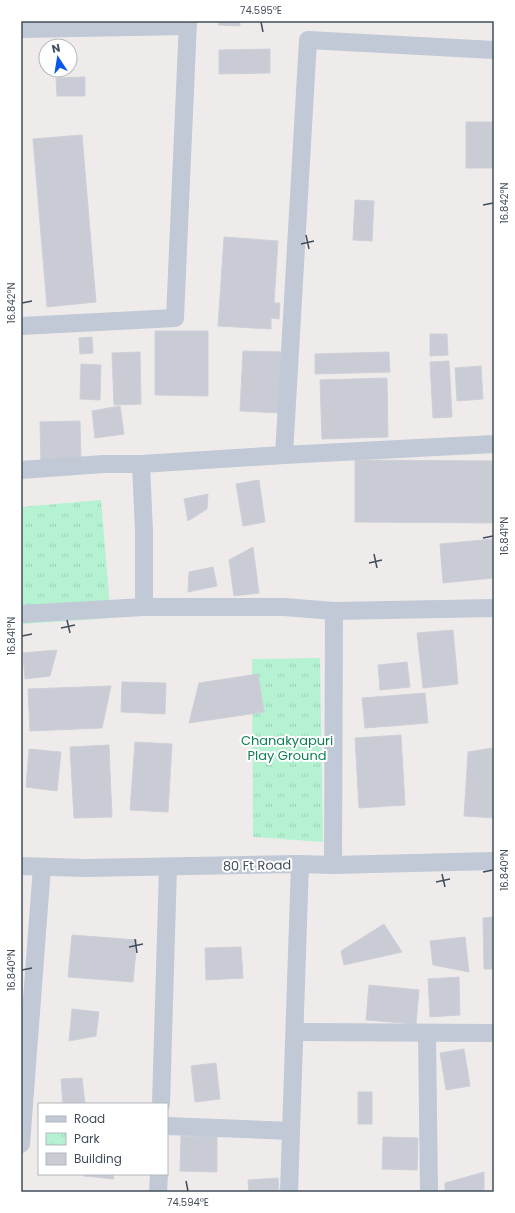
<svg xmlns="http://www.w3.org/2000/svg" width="515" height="1213" viewBox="0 0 515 1213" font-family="Poppins,sans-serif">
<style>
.park{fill:url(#park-tufts)}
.building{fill:#c9ccd4;stroke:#ced0d8}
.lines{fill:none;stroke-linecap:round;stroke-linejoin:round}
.street{stroke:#c0c9d5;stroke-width:18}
.ticks{fill:none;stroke:#424d5a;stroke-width:1.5}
.labels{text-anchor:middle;stroke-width:4;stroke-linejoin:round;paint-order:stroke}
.park-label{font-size:13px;fill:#0e8052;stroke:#fff}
.street-label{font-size:13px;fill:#424d5a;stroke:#fff}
.neatline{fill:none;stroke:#424d5a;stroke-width:1.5}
.ticks-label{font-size:10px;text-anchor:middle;fill:#424d5a}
</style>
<defs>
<pattern id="park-tufts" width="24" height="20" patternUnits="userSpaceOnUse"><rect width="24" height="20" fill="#b4f2d2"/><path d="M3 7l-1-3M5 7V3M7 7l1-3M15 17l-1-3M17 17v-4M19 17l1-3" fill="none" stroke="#9cd1b7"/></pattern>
</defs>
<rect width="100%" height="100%" fill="#efebeb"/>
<!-- park -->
<g class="park">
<polygon points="101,500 111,618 21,624 21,507"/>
<polygon points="320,658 323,842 253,837 252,659"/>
</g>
<!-- building -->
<g class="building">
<polygon points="219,21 240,21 240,26 218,25"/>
<polygon points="270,49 270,73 219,74 219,50"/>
<polygon points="85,77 85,96 57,96 56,78"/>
<rect x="466" y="122" width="28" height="46"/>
<polygon points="82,135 96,302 47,307 33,139"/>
<polygon points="355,200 374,201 372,241 353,240"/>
<polygon points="224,237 278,241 274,303 280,303 279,319 271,318 271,329 218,326"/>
<polygon points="155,331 208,331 208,396 155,395"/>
<polygon points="430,334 447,334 448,355 430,356"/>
<polygon points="92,337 93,353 80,354 79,338"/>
<polygon points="243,351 283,352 281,413 240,411"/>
<polygon points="140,352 141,404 114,405 112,353"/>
<polygon points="389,352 390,372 315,374 315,354"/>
<polygon points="449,361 452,417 433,418 430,362"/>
<polygon points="81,364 101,365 100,400 80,399"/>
<polygon points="481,366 483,399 457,401 455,368"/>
<polygon points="387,378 388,437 322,439 320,380"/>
<polygon points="120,406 124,434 95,438 92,411"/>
<polygon points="80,421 81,464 41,466 40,422"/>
<polygon points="355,460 494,461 494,523 355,522"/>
<polygon points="259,480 265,522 243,526 236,484"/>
<polygon points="208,494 207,509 188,521 184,499"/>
<polygon points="494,539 494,578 443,583 440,544"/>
<polygon points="253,547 259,593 234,596 229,560"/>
<polygon points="213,567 217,586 188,592 189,572"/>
<polygon points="453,630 458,684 423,688 417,633"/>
<polygon points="57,650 50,676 25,679 23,653"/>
<polygon points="407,662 410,687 380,690 378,665"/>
<polygon points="258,674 264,712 189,723 199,683"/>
<polygon points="122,682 166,683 165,714 121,712"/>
<polygon points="111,686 102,728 30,731 28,689"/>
<polygon points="425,693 428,723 365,728 362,698"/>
<polygon points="401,735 405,805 359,808 355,738"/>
<polygon points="135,742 172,744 168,812 130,810"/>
<polygon points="109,745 112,817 74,818 70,747"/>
<polygon points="492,748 494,758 494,818 464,816 468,752"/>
<polygon points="29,749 61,752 57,791 26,787"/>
<polygon points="494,917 494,969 484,969 483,918"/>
<polygon points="384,924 402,952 344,965 341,951"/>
<polygon points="72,935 137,940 133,982 68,977"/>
<polygon points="465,937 469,972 433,965 430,941"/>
<polygon points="241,947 243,978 206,980 205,948"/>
<polygon points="459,977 460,1015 430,1017 428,979"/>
<polygon points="369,985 419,990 416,1024 366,1020"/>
<polygon points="72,1009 99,1012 96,1036 69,1041"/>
<polygon points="464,1049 470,1086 446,1090 440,1053"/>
<polygon points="216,1063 220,1099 195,1102 191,1066"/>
<polygon points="82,1078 85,1104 63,1104 61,1079"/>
<rect x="358" y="1092" width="14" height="32"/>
<polygon points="181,1136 217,1137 217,1172 180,1171"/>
<polygon points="383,1137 418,1138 417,1170 382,1169"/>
<polygon points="484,1172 484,1192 445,1192 445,1183"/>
<polygon points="84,1174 113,1174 114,1179 84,1176"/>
<polygon points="278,1178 279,1192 249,1192 248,1180"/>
</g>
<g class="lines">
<!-- street -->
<g class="street">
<polyline points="21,29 188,26"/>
<polyline points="21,326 175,318 188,21"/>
<polyline points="284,455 308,40 494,50"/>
<polyline points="141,464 144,532 144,607"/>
<polyline points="21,470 103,464 141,464 284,455 494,444"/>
<polyline points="21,614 144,607 284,607 334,611 494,608"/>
<polyline points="333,865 334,611"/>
<polyline points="21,866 85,868 300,864 333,865 494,861"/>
<polyline points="295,1032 494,1033"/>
<polyline points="427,1033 429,1192"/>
<polyline points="161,1104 168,867"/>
<polyline points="167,1126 291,1131"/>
<polyline points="21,1144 42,867"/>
<polyline points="158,1192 159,1174"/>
<polyline points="289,1192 300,864"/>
</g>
</g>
<!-- ticks -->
<path class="ticks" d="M 261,22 L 263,32M 483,205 L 493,203M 306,235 L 309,249M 301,244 L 314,241M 22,303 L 32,301M 483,538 L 493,536M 374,554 L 377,568M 369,563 L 382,560M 67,620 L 70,633M 61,628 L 75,625M 22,636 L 32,634M 483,872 L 493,870M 442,874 L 445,887M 436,882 L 450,879M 135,939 L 137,953M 129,947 L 143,944M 22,970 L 32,968M 186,1181 L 188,1191"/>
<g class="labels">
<!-- park labels -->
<g class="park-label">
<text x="287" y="745">Chanakyapuri<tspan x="287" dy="15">Play Ground</tspan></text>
</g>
<!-- street labels -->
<g class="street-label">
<text transform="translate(257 865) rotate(-1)" y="5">80 Ft Road</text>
</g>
</g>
<!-- border -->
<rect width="515" height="1213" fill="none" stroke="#ffffff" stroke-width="44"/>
<!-- legend -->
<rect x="38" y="1103" width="130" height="72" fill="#ffffff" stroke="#b3b8bd"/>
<rect x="46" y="1116" width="20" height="6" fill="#c0c9d5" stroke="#b3b8bd"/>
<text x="74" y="1123" font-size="12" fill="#424d5a">Road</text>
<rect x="46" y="1133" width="20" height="12" fill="url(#park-tufts)" stroke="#b3b8bd"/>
<text x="74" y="1143" font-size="12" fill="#424d5a">Park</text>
<rect x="46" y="1153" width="20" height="12" fill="#c9ccd4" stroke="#b3b8bd"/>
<text x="74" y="1163" font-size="12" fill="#424d5a">Building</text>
<!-- north arrow -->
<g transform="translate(58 58) rotate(348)"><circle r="19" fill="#ffffff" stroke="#b3b8bd"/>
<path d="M0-3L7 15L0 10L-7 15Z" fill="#0956ea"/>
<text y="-6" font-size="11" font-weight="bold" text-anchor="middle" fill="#424d5a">N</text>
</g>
<rect x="22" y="22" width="471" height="1169" class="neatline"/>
<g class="ticks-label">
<text x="261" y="14">74.595°E</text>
<text transform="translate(504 203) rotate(-90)" y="4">16.842°N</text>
<text transform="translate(11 303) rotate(-90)" y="4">16.842°N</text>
<text transform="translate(504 536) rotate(-90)" y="4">16.841°N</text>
<text transform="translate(11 636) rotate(-90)" y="4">16.841°N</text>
<text transform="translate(504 870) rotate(-90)" y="4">16.840°N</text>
<text transform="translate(11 970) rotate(-90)" y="4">16.840°N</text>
<text x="188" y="1206">74.594°E</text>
</g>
</svg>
